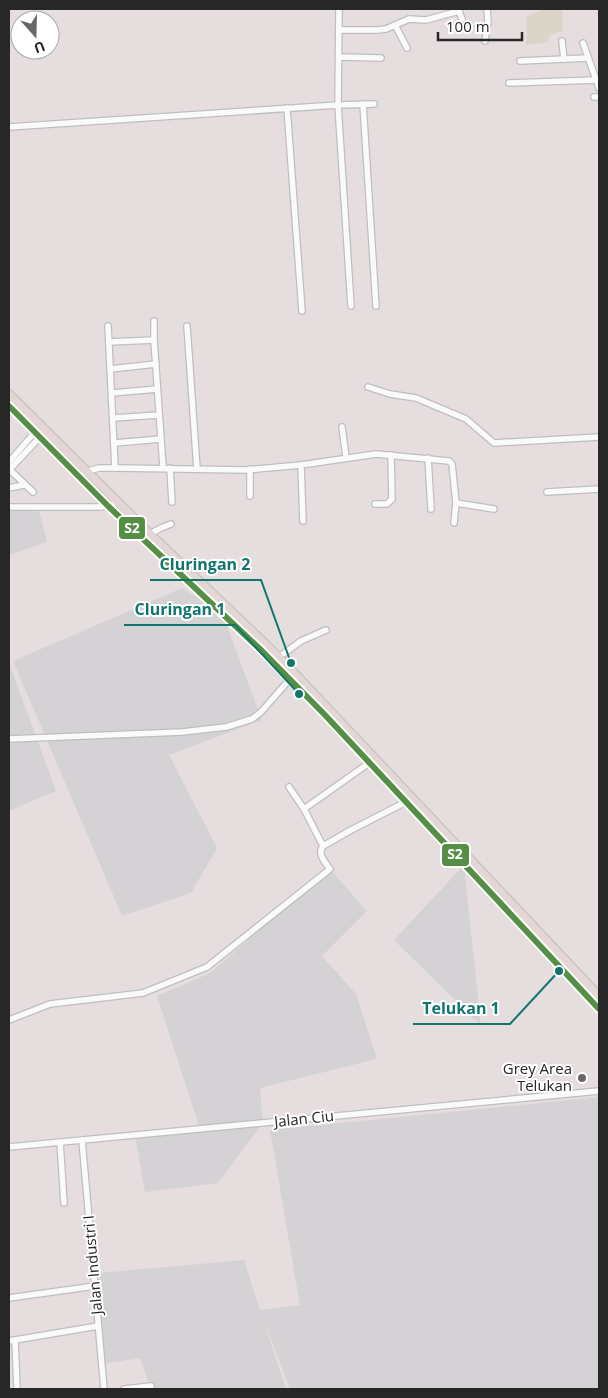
<svg xmlns="http://www.w3.org/2000/svg" width="608" height="1398" viewBox="0 0 608 1398" font-family="'Open Sans',sans-serif">
<style>
.industrial{fill:#d4d2d5}
.cemetery{fill:#dad5c6}
.lines{fill:none;stroke-linecap:round;stroke-linejoin:round}
.minor-casing{stroke:#bfbebf;stroke-width:8}
.major-casing{stroke:#bfbcbc;stroke-width:10}
.minor{stroke:#fbfafa;stroke-width:5.5}
.major{stroke:#e3d6d4;stroke-width:8}
.bus-1-casing{stroke:#fff;stroke-width:10}
.bus-1{stroke:#548f45;stroke-width:6}
.poi-dot{fill:#6a6767;stroke:#fff;stroke-width:2}
.labels{text-anchor:middle;stroke-width:4;stroke-linejoin:round;paint-order:stroke}
.poi-label{font-size:15px;fill:#272727;stroke:#fff;text-anchor:end}
.street-label{font-size:15px;fill:#272727;stroke:#fff}
.leader{fill:none;stroke:#0f766e;stroke-width:2}
.callout-dot{fill:#0f766e;stroke:#fff;stroke-width:2}
.callout-label{font-size:16px;text-anchor:middle;font-weight:bold;fill:#0f766e;stroke:#fff;stroke-width:4;stroke-linejoin:round;paint-order:stroke}
.line-badge{stroke:#fff;stroke-width:2}
.badge-label{font-size:14px;text-anchor:middle;font-weight:bold;fill:#fff}
</style>
<rect width="100%" height="100%" fill="#e6dede"/>
<!-- industrial -->
<g class="industrial">
<polygon points="9,507 38,507 47,542 9,555"/>
<polygon points="182,588 222,613 262,720 169,755 217,848 191,893 122,916 13,661"/>
<polygon points="9,663 56,791 9,811"/>
<polygon points="464,865 481,1026 394,940"/>
<polygon points="330,869 367,911 322,956 356,994 377,1059 260,1088 263,1123 218,1183 145,1192 135,1135 200,1129 157,996 210,973"/>
<polygon points="599,1097 599,1389 290,1389 264,1321 286,1389 151,1389 140,1358 102,1364 99,1273 244,1260 260,1310 300,1305 270,1130"/>
</g>
<!-- cemetery -->
<polygon class="cemetery" points="543,9 562,9 563,31 550,35 549,40 545,43 526,45 527,17"/>
<g class="lines">
<!-- minor casing -->
<g class="minor-casing">
<g id="minor">
<polyline points="339,9 338,105 351,306"/>
<polyline points="458,9 462,19"/>
<polyline points="395,25 407,48"/>
<polyline points="339,30 378,30 386,29 409,19 426,20 459,11"/>
<polyline points="485,41 488,22 487,9"/>
<polyline points="562,41 564,59"/>
<polyline points="583,43 599,88"/>
<polyline points="339,57 381,58"/>
<polyline points="520,61 588,58"/>
<polyline points="509,83 597,80"/>
<polyline points="594,97 599,97"/>
<polyline points="363,104 376,306"/>
<polyline points="287,108 302,311"/>
<polyline points="9,127 338,105 374,104"/>
<polyline points="154,321 154,340"/>
<polyline points="108,326 115,468"/>
<polyline points="187,326 197,469"/>
<polyline points="109,342 154,340 163,467"/>
<polyline points="110,369 156,364"/>
<polyline points="368,387 390,394 416,398 466,419 494,443 599,437"/>
<polyline points="112,393 157,389"/>
<polyline points="113,418 159,415"/>
<polyline points="342,427 346,457"/>
<polyline points="115,443 161,439"/>
<polyline points="428,458 431,509"/>
<polyline points="9,462 35,432"/>
<polyline points="301,465 303,521"/>
<polyline points="11,468 40,437"/>
<polyline points="170,468 172,502"/>
<polyline points="10,470 33,492"/>
<polyline points="85,472 99,468 115,468 245,470 301,465 376,454 449,461 452,464 456,503 454,523"/>
<polyline points="9,488 24,485"/>
<polyline points="547,492 599,489"/>
<polyline points="250,496 250,469"/>
<polyline points="456,503 494,509"/>
<polyline points="375,504 387,504 392,499 391,455"/>
<polyline points="9,507 99,507 108,506 117,502"/>
<polyline points="150,534 161,528 171,524"/>
<polyline points="279,657 301,641 326,630"/>
<polyline points="9,739 182,732 226,727 252,719 261,712 290,679"/>
<polyline points="289,787 304,809 323,846"/>
<polyline points="304,809 369,763"/>
<path d="M 9,1020 L 50,1004 L 143,993 L 207,967 L 330,869 C 325,862 317,854 323,846 L 351,830 L 406,802"/>
<polyline points="82,1140 104,1389"/>
<polyline points="60,1142 64,1203"/>
<polyline points="9,1147 599,1091"/>
<polyline points="9,1298 95,1286"/>
<polyline points="15,1340 17,1389"/>
<polyline points="9,1341 98,1326"/>
<polyline points="124,1389 151,1386"/>
</g>
</g>
<!-- major casing -->
<g class="major-casing">
<g id="major">
<polyline points="9,394 150,534 279,657 599,996"/>
<polyline points="9,406 108,506 262,651 325,715 599,1009"/>
</g>
</g>
<!-- minor -->
<use href="#minor" class="minor"/>
<!-- major -->
<use href="#major" class="major"/>
<!-- bus-1 casing -->
<g class="bus-1-casing">
<polyline id="bus-1" points="9,406 108,506 262,651 325,715 599,1009"/>
</g>
<!-- bus-1 -->
<use href="#bus-1" class="bus-1"/>
</g>
<!-- markers -->
<circle class="poi-dot" cx="582" cy="1078" r="5"/>
<g class="labels">
<!-- poi labels -->
<g class="poi-label">
<text x="572" y="1074">Grey Area<tspan x="572" dy="17">Telukan</tspan></text>
</g>
<!-- street labels -->
<g class="street-label">
<text transform="translate(304 1119) rotate(-6)" y="5">Jalan Ciu</text>
<text transform="translate(93 1265) rotate(-95)" y="5">Jalan Industri I</text>
</g>
</g>
<!-- callouts -->
<path class="leader" d="M291 663L261 580H150M299 694L235 625H124M559 971L510 1024H413"/>
<g class="callout-dot">
<circle cx="291" cy="663" r="5"/>
<circle cx="299" cy="694" r="5"/>
<circle cx="559" cy="971" r="5"/>
</g>
<g class="callout-label">
<text x="205" y="570">Cluringan 2</text>
<text x="180" y="615">Cluringan 1</text>
<text x="461" y="1014">Telukan 1</text>
</g>
<g class="line-badge">
<rect x="118" y="516" width="28" height="24" rx="5" fill="#548f45"/>
<rect x="441" y="843" width="29" height="24" rx="5" fill="#548f45"/>
</g>
<g class="badge-label">
<text x="132" y="533">S2</text>
<text x="455" y="859">S2</text>
</g>
<!-- border -->
<rect width="608" height="1398" fill="none" stroke="#272727" stroke-width="20"/>
<!-- north arrow -->
<g transform="translate(35 35) rotate(160)"><circle r="24" fill="#ffffff" stroke="#a9a9a9"/>
<path d="M0-4L9 19L0 12L-9 19Z" fill="#6a6767"/>
<text y="-8" font-size="14" font-weight="bold" text-anchor="middle" fill="#272727">U</text>
</g>
<!-- scale -->
<path d="M438 32v8h84v-8" fill="none" stroke="#272727" stroke-width="2.5"/>
<text x="446" y="32" font-size="15" fill="#272727" stroke="#ffffff" stroke-width="4" paint-order="stroke">100 m</text>
</svg>
